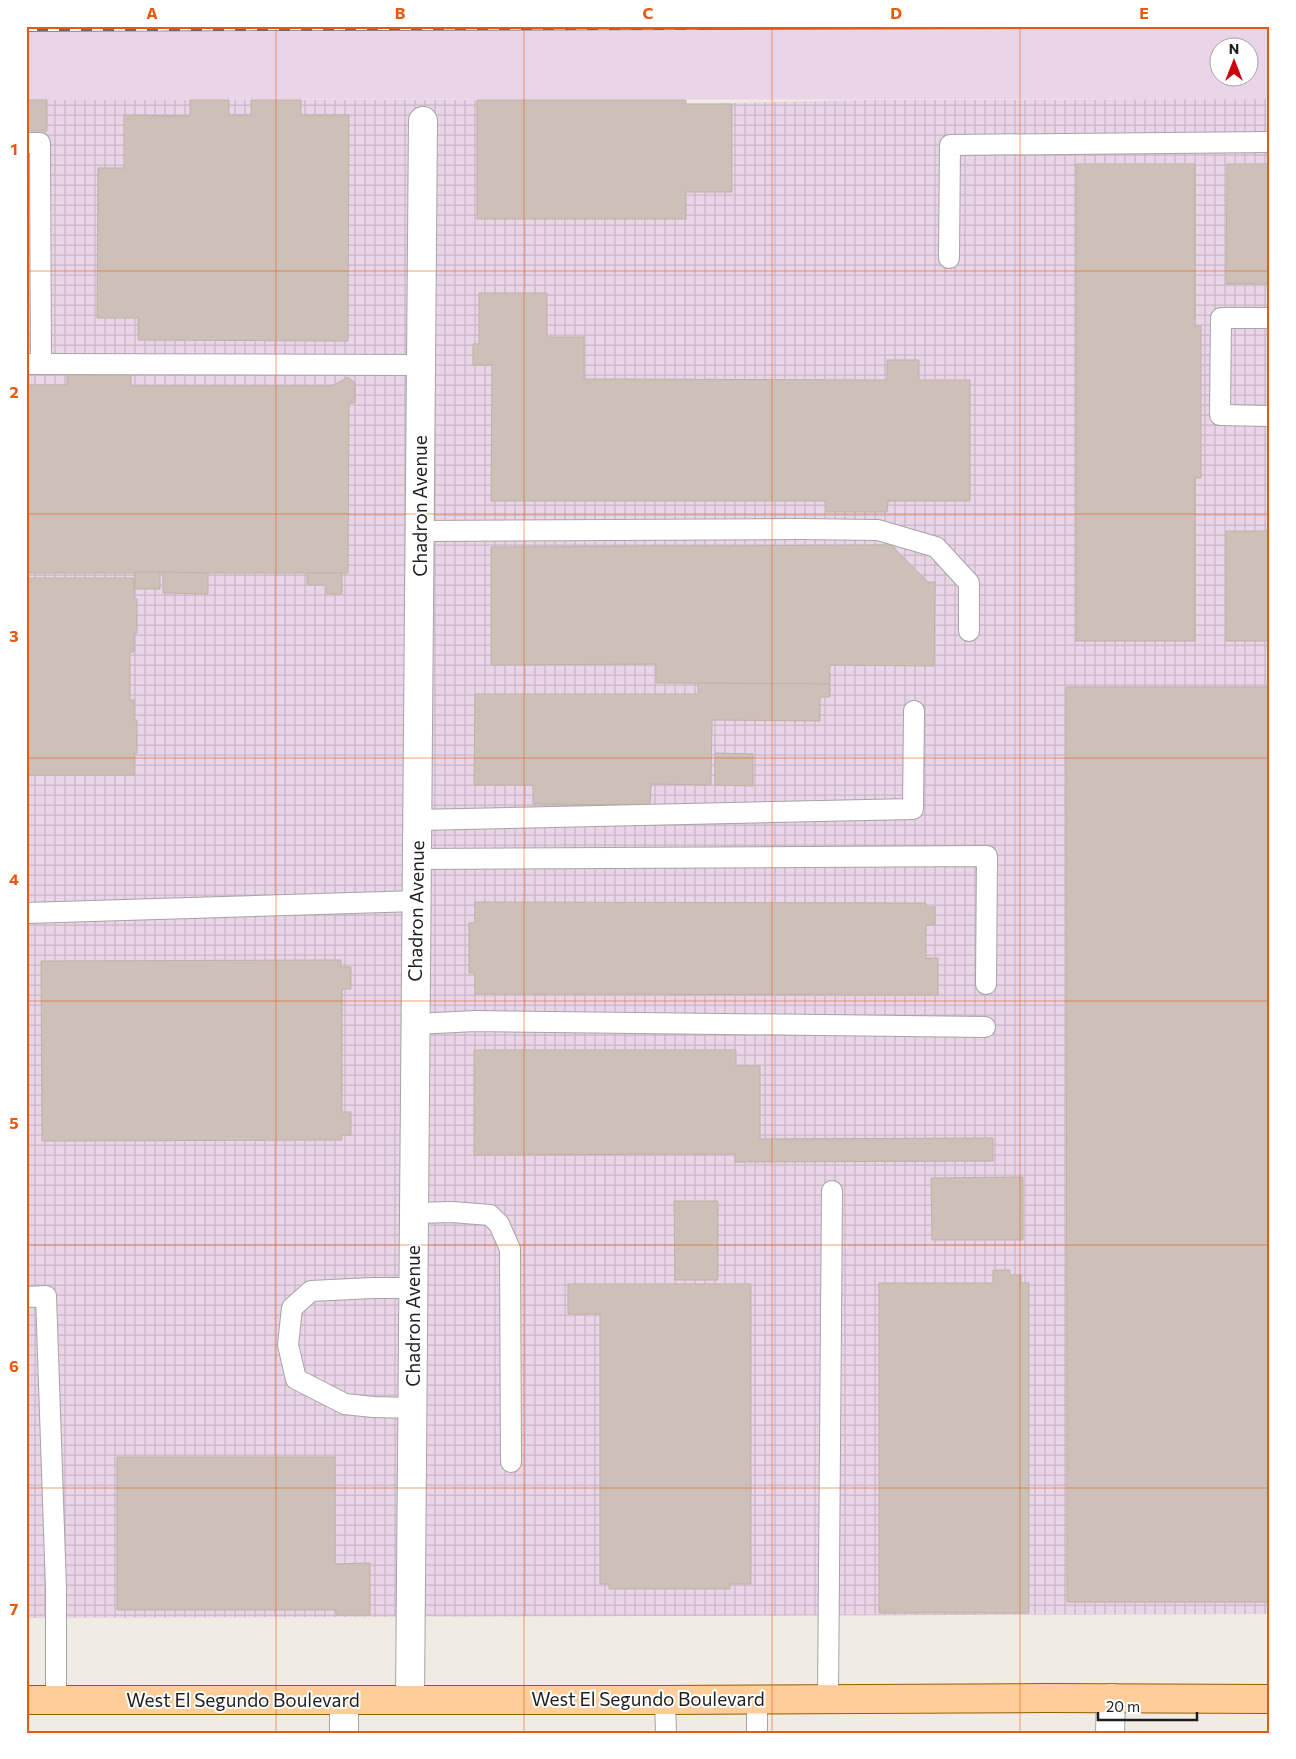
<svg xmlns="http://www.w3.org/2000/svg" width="1296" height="1759" viewBox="0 0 1296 1759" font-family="Commissioner,sans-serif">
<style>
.industrial{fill:url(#industrial-grid)}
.railway{fill:#ead4e7;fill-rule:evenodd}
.building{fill:#ccc0b8;stroke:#c3b0a4}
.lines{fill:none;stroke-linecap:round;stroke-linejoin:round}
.service-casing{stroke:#a5a5a5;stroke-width:22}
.minor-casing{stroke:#a5a5a5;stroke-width:30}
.primary-casing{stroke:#985d00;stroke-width:30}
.service{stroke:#fff;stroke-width:20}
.minor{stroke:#fff;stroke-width:28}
.primary{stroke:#ffcd99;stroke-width:28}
.rail-casing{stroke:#6c6c6c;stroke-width:5.5}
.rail{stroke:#fff;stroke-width:4;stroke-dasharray:11;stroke-linecap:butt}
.grid{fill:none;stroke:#e8590c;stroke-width:1;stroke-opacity:0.55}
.labels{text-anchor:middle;stroke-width:4;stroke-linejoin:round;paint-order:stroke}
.street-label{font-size:19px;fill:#1e1e1e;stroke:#fff}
.neatline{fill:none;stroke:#e8590c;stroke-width:2}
.grid-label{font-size:16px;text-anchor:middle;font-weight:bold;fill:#e8590c}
</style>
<defs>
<pattern id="industrial-grid" width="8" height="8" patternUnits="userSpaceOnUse" patternTransform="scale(1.25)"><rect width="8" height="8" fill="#ead4e7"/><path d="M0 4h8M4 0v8" fill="none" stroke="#c8b6c6"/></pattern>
</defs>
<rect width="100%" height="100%" fill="#f0ebe3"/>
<!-- industrial -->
<polygon class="industrial" points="1270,99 1270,1614 26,1618 26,100 477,100 686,104 871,100"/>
<!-- railway -->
<path class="railway" d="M 26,26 L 1270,26 L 1270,99 L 26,100 ZM 1218,48 L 1248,48 L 1248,78 L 1218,78 Z"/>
<!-- building -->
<g class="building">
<rect x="26" y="100" width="21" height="31"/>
<polygon points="190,100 229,100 229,115 251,115 251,100 301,100 301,115 349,115 348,341 138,340 138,318 97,318 98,168 124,168 124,115 190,116"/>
<polygon points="477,100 686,100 686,104 732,104 732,192 686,192 686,219 477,219"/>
<polygon points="1076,164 1195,164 1195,326 1201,326 1201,478 1195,478 1195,641 1076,641"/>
<polygon points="1227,164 1270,164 1270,284 1226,284"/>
<polygon points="479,293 547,293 547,337 584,337 584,379 887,380 887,360 919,360 919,380 970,380 970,501 888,501 887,512 826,512 826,501 491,501 492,365 473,365 473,344 479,344"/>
<polygon points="67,375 131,375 131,386 332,386 348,377 355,383 355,403 349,403 348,573 26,573 26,385 67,385"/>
<rect x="1226" y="531" width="44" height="110"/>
<polygon points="891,545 928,582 935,582 934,666 830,665 830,684 656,683 656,664 491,665 491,547"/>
<rect x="135" y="572" width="25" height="17"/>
<polygon points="163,572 208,573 208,594 163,593"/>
<polygon points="307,573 342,573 342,594 326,594 326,585 307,585"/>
<polygon points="26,578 134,578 134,599 137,599 137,633 134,633 134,652 130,652 130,700 134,700 134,720 137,720 137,753 134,753 134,775 26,775"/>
<polygon points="698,683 830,684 830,697 820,697 820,721 712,720 711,785 651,784 650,805 533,804 533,785 474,785 475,694 698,694"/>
<polygon points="1066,687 1270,687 1270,1602 1067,1602"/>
<polygon points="715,753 753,754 753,786 715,785"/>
<polygon points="475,902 926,903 926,907 935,907 935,925 926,925 926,958 938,958 938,995 475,994 475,973 469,973 469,923 475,923"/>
<polygon points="341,960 341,967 351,967 351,989 342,989 342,1112 351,1112 351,1135 342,1135 342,1140 42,1141 41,961"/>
<polygon points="474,1050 736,1050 736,1066 760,1066 760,1139 993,1138 993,1161 735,1162 735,1154 474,1155"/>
<polygon points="1023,1177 1023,1240 932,1240 931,1178"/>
<polygon points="674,1201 718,1201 718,1280 675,1280"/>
<polygon points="993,1270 1010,1270 1010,1275 1021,1275 1021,1283 1029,1283 1029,1613 879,1613 879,1283 993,1283"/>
<polygon points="568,1284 751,1284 751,1584 730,1584 730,1589 609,1589 609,1584 600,1584 600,1314 568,1314"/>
<polygon points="117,1457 335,1457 335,1564 370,1563 370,1615 336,1615 336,1610 117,1610"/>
</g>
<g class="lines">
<!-- service casing -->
<g class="service-casing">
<g id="service">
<polyline points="26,143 40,143 41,364"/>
<polyline points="949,258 950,145 1270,142"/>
<polyline points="1270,318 1221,318 1220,415 1270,416"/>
<polyline points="26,364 421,365"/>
<polyline points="420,531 798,529 878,530 936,547 969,583 969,631"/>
<polyline points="417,820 913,809 914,711"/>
<polyline points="417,859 987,856 986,984"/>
<polyline points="26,913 417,901"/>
<polyline points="415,1024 476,1021 985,1027"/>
<polyline points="414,1213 452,1212 490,1215 499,1224 510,1249 511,1462"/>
<polyline points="26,1297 46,1296 56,1588 56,1700"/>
<polyline points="412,1408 373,1407 345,1404 296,1379 288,1345 292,1308 311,1291 372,1288 413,1288"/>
<polyline points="757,1699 757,1733"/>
<polyline points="828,1699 832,1191"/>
<polyline points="665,1700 666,1733"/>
</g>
</g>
<!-- minor casing -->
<g class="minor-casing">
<g id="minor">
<polyline points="410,1700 423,121"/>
<polyline points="344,1733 344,1700"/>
<polyline points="1110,1733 1111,1698"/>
</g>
</g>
<!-- primary casing -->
<g class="primary-casing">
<polyline id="primary" points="26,1700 665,1700 1048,1698 1270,1699"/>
</g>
<!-- service -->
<use href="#service" class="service"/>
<!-- minor -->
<use href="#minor" class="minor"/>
<!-- primary -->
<use href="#primary" class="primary"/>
<!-- rail casing -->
<g class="rail-casing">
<polyline id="rail" points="26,29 1114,26"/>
</g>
<!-- rail -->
<use href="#rail" class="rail"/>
</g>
<!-- grid -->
<path class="grid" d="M 276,26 L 276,1733M 524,26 L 524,1733M 772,26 L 772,1733M 1020,26 L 1020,1733M 26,271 L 1270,271M 26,514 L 1270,514M 26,758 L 1270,758M 26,1001 L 1270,1001M 26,1245 L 1270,1245M 26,1488 L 1270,1488"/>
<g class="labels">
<!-- street labels -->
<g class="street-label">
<text transform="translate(420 506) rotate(-90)" y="7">Chadron Avenue</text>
<text transform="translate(416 911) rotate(-89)" y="7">Chadron Avenue</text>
<text transform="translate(413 1316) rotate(-90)" y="7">Chadron Avenue</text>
<text x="648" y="1706">West El Segundo Boulevard</text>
<text x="243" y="1707">West El Segundo Boulevard</text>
</g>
</g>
<!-- border -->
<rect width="1296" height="1759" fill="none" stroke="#ffffff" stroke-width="55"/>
<!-- north arrow -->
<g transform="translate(1234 62)"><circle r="24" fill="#ffffff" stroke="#a5a5a5"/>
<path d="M0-4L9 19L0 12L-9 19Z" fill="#cc000b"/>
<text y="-8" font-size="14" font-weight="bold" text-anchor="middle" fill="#1e1e1e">N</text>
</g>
<!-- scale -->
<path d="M1098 1712v8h99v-8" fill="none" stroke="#1e1e1e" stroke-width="2.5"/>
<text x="1106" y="1712" font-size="15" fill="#1e1e1e" stroke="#ffffff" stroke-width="4" paint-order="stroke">20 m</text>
<rect x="28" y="28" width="1240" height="1704" class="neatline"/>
<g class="grid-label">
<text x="152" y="19">A</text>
<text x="400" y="19">B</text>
<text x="648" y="19">C</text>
<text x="896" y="19">D</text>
<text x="1144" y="19">E</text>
<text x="14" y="155">1</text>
<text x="14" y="398">2</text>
<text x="14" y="642">3</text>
<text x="14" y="885">4</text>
<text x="14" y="1129">5</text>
<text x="14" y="1372">6</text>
<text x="14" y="1615">7</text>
</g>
</svg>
